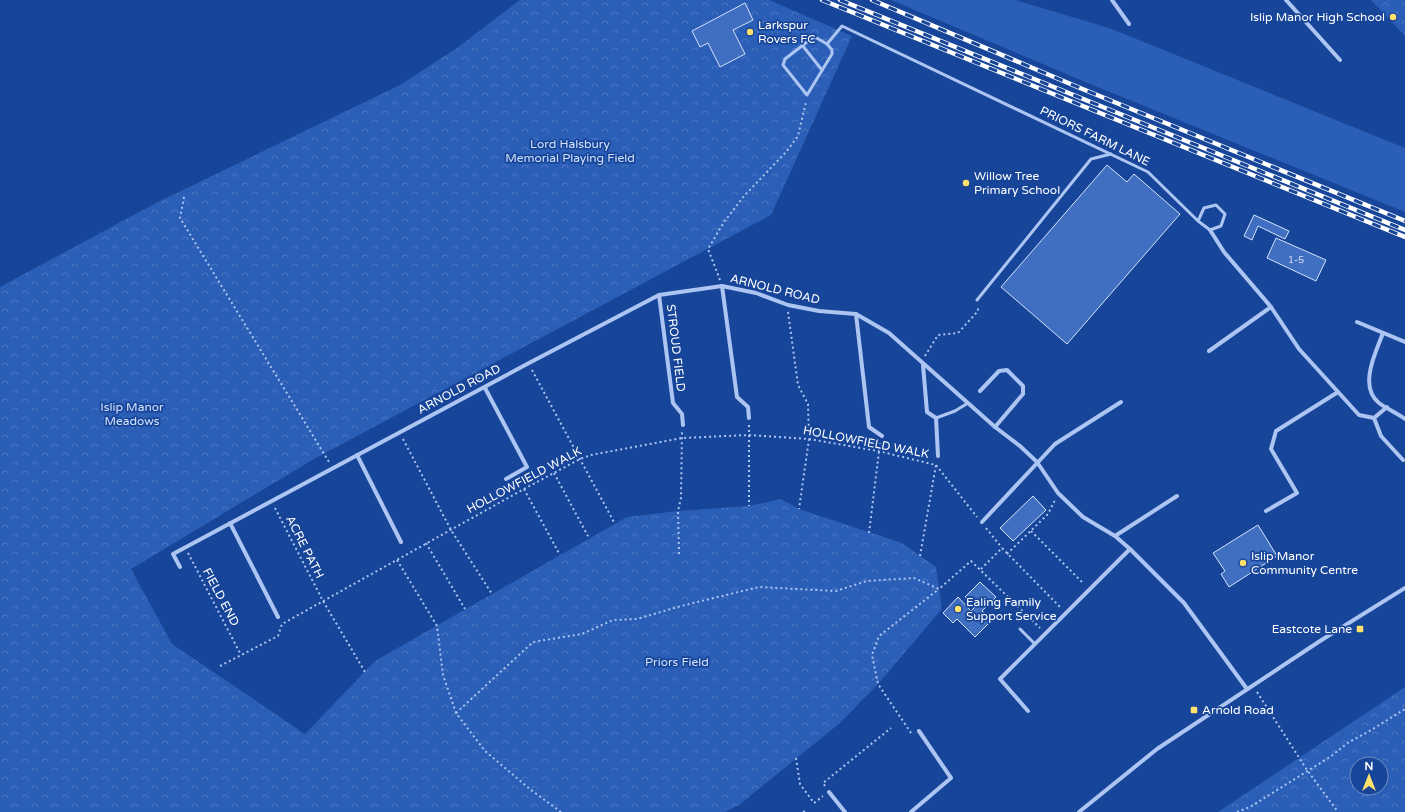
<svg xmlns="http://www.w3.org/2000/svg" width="1405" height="812" viewBox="0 0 1405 812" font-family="'Varela Round',sans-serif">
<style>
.grass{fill:#2b5eb7}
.park{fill:url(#park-crowns);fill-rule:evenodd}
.building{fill:#406fc1;stroke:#d3e2fc}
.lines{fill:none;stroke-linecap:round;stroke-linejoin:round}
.path{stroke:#acc5f2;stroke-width:2;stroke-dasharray:2 3;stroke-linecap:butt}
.lane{stroke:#acc5f2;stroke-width:3}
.street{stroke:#acc5f2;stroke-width:4}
.rail-casing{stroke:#fff;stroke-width:4.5}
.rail{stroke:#174599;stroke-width:3;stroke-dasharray:9;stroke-linecap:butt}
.poi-dot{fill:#ffe16c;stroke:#174599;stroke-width:1.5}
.labels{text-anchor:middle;stroke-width:3.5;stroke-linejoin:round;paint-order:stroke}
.number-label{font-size:10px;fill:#cfdbf0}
.poi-label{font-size:12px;fill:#fff;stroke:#174599;text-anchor:start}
.street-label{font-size:12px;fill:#fff;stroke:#174599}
.park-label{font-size:12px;fill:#d3e2fc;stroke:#174599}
</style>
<defs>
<pattern id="park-crowns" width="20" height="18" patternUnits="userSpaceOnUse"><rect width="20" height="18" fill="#2b5eb7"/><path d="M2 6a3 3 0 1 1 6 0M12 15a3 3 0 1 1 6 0" fill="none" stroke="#4b76c2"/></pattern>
</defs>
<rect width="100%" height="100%" fill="#174599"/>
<!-- grass -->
<polygon class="grass" points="891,0 1015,0 1112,29 1405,148 1405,212 1083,81"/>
<!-- park -->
<g class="park">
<polygon points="520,0 769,0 852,36 771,215 314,459 131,569 172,644 305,734 375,661 627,517 678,511 749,506 781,499 799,509 902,543 936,567 942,609 878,684 840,723 739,805 725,812 0,812 0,287 156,203 400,85 457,48"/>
<polygon points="1371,0 1405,0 1405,36"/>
<path d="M 1405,687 L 1405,812 L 1218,812 ZM 1357,764 L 1381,764 L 1381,788 L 1357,788 Z"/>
</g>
<!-- building -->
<g class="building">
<polygon points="745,3 753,20 733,30 745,54 720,67 708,43 700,47 692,31"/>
<polygon points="1107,165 1127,182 1134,174 1180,214 1067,344 1001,287"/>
<polygon points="1254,215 1289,231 1285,239 1258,226 1252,240 1244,236"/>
<polygon points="1276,238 1326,260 1316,281 1267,258"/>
<polygon points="1033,496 1046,510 1013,541 1000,528"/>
<polygon points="1258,525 1277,556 1229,587 1221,574 1225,571 1213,553"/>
<polygon points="980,582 996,597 982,611 992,620 975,637 957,619 953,623 943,613 958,597 971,611 975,607 965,597"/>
</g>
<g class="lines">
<!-- path -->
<g class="path">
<polyline points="184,197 180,218 329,462"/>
<polyline points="720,280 708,249 724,222 744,196 786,152 798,136 806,102"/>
<polyline points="788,312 798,385 808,404 809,439 799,509"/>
<polyline points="925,356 938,335 958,333 978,311 978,306"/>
<polyline points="532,370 615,524"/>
<polyline points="476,373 481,382"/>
<polyline points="749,425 749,506"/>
<polyline points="403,439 451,530 492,594"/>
<polyline points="554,473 589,538"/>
<polyline points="530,474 535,483"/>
<polyline points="524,489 560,555"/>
<polyline points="275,508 323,601 365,672"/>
<polyline points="986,528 1002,548"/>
<polyline points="1031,531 1084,584"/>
<polyline points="869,533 880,443"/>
<polyline points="426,543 465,609"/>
<polyline points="188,553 241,655"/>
<polyline points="679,554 678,511 681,498 682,431"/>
<polyline points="1007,554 1048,514 1055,500"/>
<polyline points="920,556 936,465"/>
<polyline points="397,560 437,626 443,675 456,713 485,751 531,790 561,812"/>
<polyline points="981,569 1002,548 1061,608"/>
<polyline points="220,666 278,636 282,624 524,489 580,459 591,455 682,438 749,435 809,439 878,451 936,465 977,517"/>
<polyline points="1257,692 1307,770 1338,812"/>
<polyline points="456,713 533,642 582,634 613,620 637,619 681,606 759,587 836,591 867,581 914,578 939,589 971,561 1040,628"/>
<polyline points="911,733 878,684 872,655 879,636 939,589"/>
<polyline points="796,758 800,784 814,803 823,796"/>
<polyline points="825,786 823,783 891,728"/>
<polyline points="803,812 805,811"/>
<polyline points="1237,812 1250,807 1330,757 1349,742 1368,732 1405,709"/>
</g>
<!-- lane -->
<g class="lane">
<polygon points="815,37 827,44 832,50 832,54 807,95 783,65 785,59 812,38"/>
<polyline points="827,44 842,26 1148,172 1198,221 1210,230 1221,226 1225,214 1216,205 1204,208 1198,221"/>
<polyline points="802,45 822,70"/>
<polyline points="977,300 1091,159 1111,154"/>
<polyline points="936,418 955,411 968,403"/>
<polyline points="1020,629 1035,644"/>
</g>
<!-- street -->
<g class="street">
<polyline points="1112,0 1129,24"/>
<polyline points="1286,0 1340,60"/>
<polyline points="1210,230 1224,252 1271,307 1299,349 1359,415 1374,418 1387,407"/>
<polyline points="722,286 737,397 748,407 749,418"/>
<polyline points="659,295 673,403 682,414 683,425"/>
<polyline points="856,314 869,427 882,436"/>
<polyline points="1357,322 1405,342"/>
<path d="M 1383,333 C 1376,352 1358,386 1379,403 C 1387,409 1397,413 1405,419"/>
<polyline points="1209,351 1271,307"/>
<polyline points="923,365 927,412 936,418 938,456"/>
<polyline points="485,388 527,467 506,479"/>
<polyline points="980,391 999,371 1007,370 1023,386 1023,394 995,427"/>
<polyline points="1374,418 1381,436 1403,460"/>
<polyline points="357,455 401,542"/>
<polyline points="1266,511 1297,493 1271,449 1276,431 1338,392"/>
<polyline points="982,522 1055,444 1121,402"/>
<polyline points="230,523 278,617"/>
<polyline points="1115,536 1177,496"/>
<polyline points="180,567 173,554 529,363 659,295 722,286 756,293 788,305 819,311 856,314 889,333 995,427 1020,446 1037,462 1058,493 1083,517 1115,536 1130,549 1184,603 1247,689"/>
<polyline points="1028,711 1000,679 1130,549"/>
<polyline points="829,792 845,812"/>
<polyline points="911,812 951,778 919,731"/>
<polyline points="1079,812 1157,749 1320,641 1405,588"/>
</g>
<!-- rail casing -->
<g class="rail-casing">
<g id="rail">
<polyline points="822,0 1405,237"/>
<polyline points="840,0 1405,230"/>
<polyline points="872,0 1080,88 1405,221"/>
</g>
</g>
<!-- rail -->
<use href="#rail" class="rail"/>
</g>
<!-- markers -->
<g class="poi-dot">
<circle cx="1393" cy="17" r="4"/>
<circle cx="750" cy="32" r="4"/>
<circle cx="966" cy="183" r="4"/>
<circle cx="1243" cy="563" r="4"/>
<circle cx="958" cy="609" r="4"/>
<rect x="1356" y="625" width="8" height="8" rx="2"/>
<rect x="1190" y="706" width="8" height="8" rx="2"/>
</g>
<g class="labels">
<!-- number labels -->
<g class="number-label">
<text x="1296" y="263">1-5</text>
</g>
<!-- poi labels -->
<g class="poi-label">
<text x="1385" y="21" text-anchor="end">Islip Manor High School</text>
<text x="758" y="29">Larkspur<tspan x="758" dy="14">Rovers FC</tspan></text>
<text x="974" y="180">Willow Tree<tspan x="974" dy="14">Primary School</tspan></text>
<text x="1251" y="560">Islip Manor<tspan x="1251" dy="14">Community Centre</tspan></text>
<text x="966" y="606">Ealing Family<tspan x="966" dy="14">Support Service</tspan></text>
<text x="1352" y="633" text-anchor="end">Eastcote Lane</text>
<text x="1202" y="714">Arnold Road</text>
</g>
<!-- street labels -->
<g class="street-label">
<text transform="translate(1095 136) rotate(26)" y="4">PRIORS FARM LANE</text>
<text transform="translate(775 289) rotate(14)" y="4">ARNOLD ROAD</text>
<text transform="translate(676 348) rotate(83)" y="4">STROUD FIELD</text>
<text transform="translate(459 389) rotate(-28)" y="4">ARNOLD ROAD</text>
<text transform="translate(866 442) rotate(11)" y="4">HOLLOWFIELD WALK</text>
<text transform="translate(524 480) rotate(-28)" y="4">HOLLOWFIELD WALK</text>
<text transform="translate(305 547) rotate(63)" y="4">ACRE PATH</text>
<text transform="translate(221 597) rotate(62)" y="4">FIELD END</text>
</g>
<!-- park labels -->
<g class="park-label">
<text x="570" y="148">Lord Halsbury<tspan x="570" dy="14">Memorial Playing Field</tspan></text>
<text x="132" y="411">Islip Manor<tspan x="132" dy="14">Meadows</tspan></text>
<text x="677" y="666">Priors Field</text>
</g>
</g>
<!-- north arrow -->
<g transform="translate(1369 776)"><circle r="19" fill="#174599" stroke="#748fc2"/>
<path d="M0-3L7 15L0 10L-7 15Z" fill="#ffe16c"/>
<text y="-6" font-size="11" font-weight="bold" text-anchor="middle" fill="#ffffff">N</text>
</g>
</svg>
